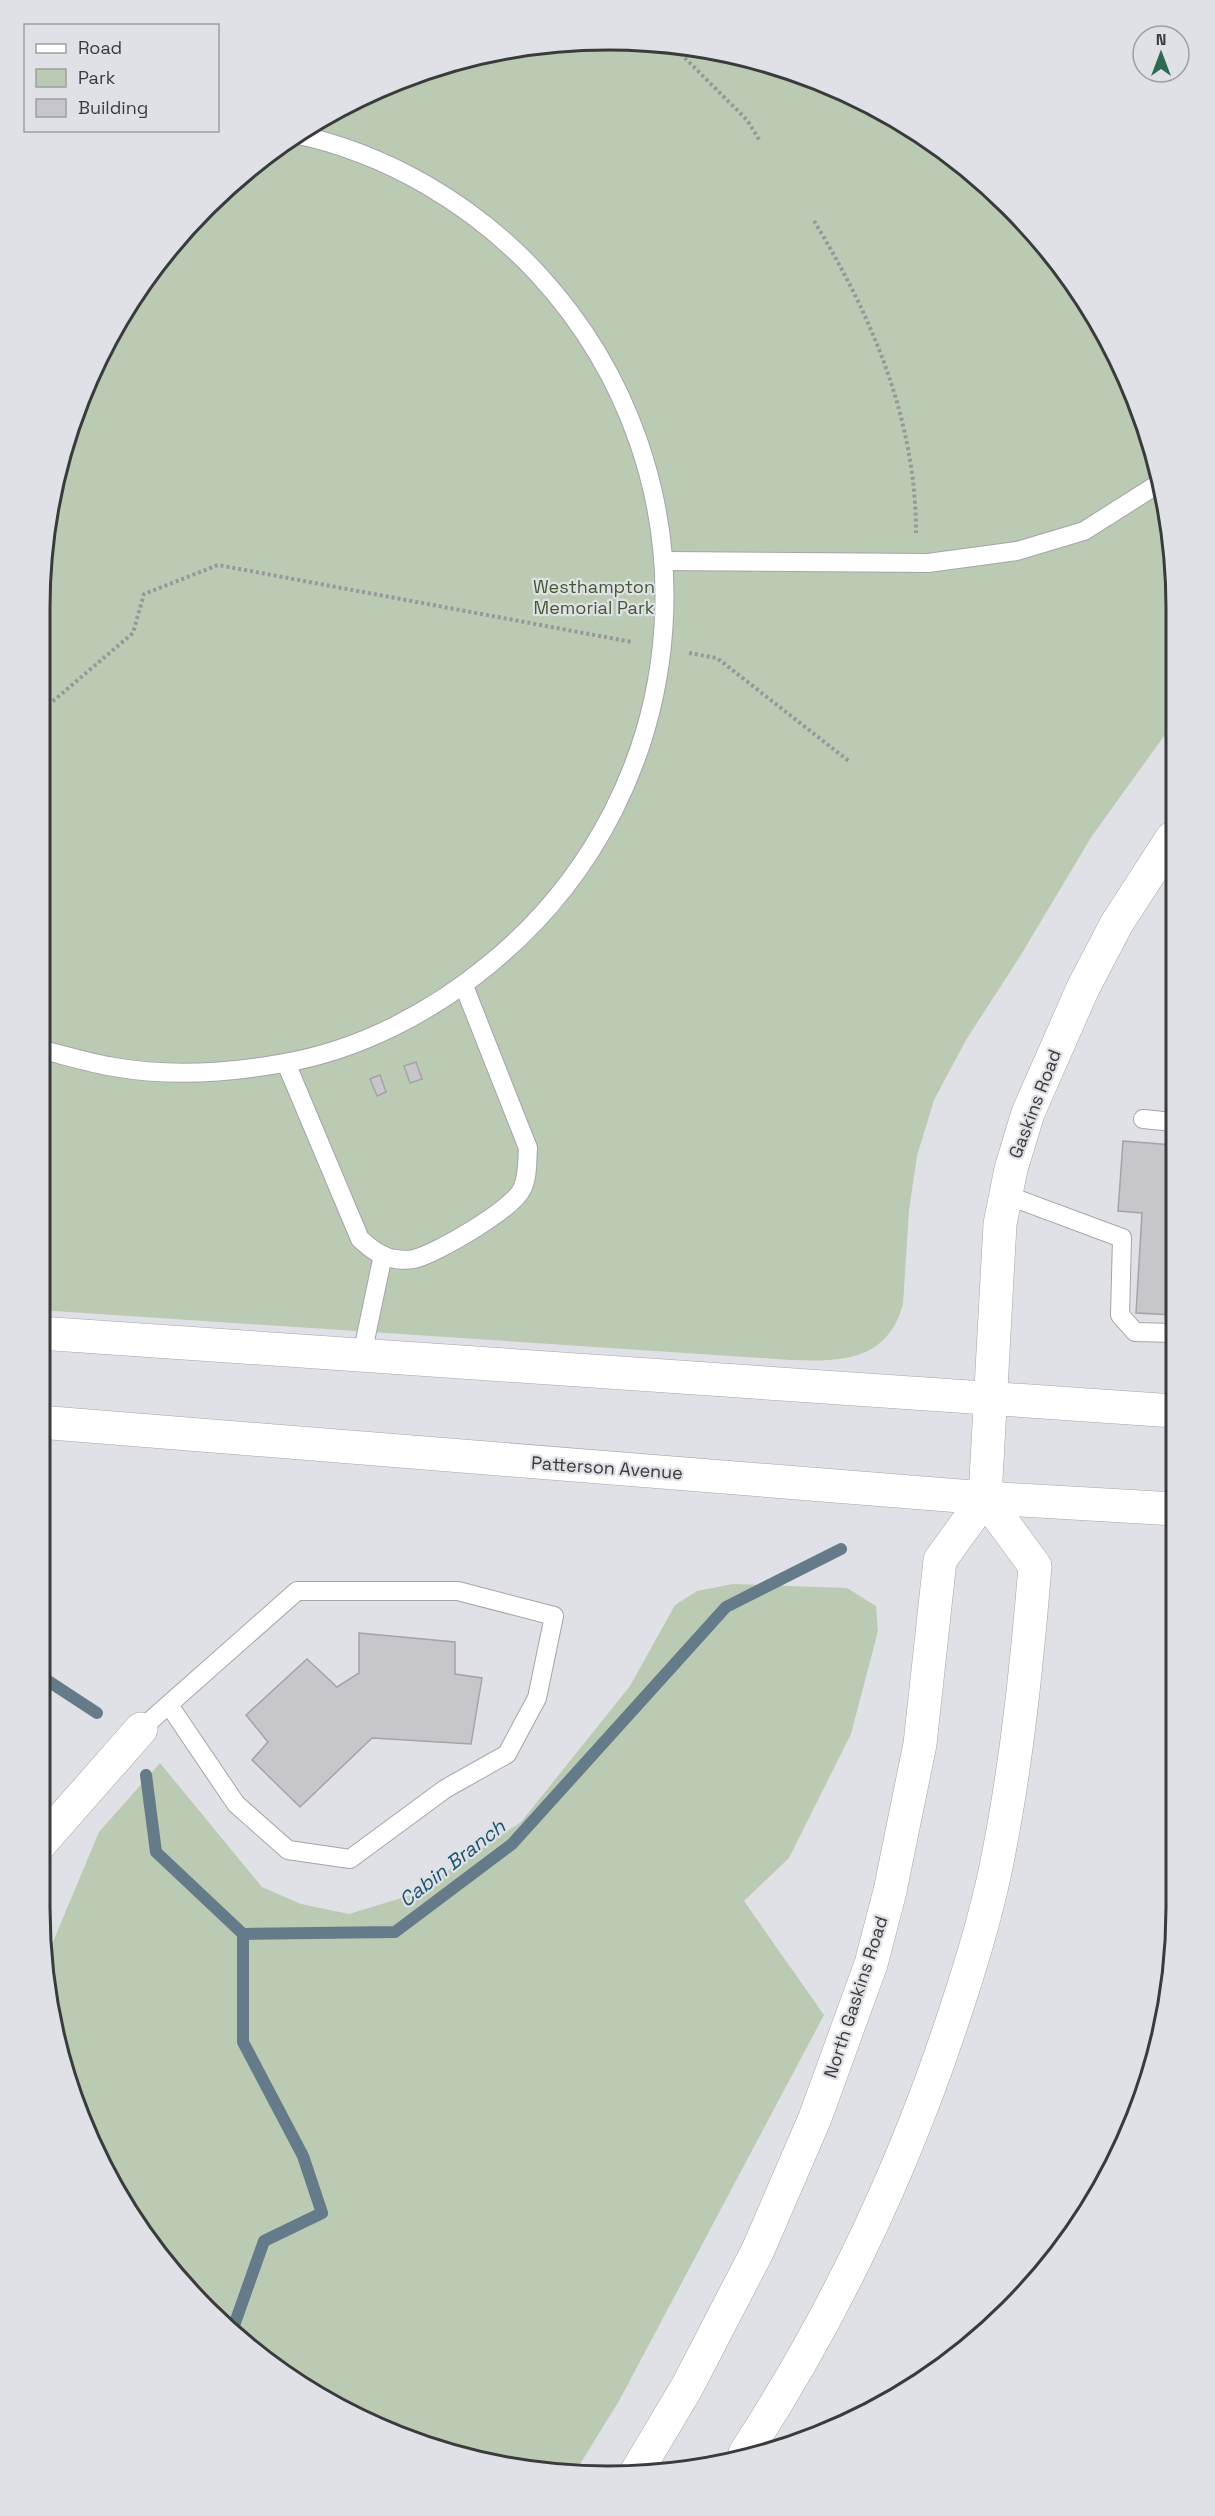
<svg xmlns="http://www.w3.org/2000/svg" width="1215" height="2516" viewBox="0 0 1215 2516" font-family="'Space Grotesk',sans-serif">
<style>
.green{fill:#bbcbb3}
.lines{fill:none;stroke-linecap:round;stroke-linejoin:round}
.stream{stroke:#657b89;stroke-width:12}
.building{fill:#c7c6cb;stroke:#a5a3a8;stroke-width:1.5}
.lane-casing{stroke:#a3a5a9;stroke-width:20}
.street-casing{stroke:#a3a5a9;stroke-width:34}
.secondary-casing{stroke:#a3a5a9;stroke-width:34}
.primary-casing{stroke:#a3a5a9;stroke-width:34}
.path{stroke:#97989c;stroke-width:4;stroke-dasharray:3 3;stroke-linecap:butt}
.lane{stroke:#fff;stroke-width:18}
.street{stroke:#fff;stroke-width:33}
.secondary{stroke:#fff;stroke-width:33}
.primary{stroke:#fff;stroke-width:33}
.labels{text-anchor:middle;stroke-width:4.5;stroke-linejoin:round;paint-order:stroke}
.park-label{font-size:18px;fill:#3f5b2f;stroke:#e0e1e6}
.street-label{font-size:18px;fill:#3a3b3d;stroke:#e0e1e6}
.water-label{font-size:20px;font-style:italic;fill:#17546f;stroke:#e0e1e6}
.rim{fill:none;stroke:#3a3b3d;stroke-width:3}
</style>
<rect width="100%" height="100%" fill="#e0e1e6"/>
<!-- green -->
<g class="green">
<path d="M 608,39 L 719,50 L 825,82 L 954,157 L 1059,262 L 1133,390 L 1171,533 L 1172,725 L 1092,836 L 1019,958 L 966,1040 L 934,1100 L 917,1156 L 909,1210 L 903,1304 C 888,1361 841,1362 791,1360 L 39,1310 L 39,607 L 50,496 L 82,390 L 135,291 L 206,205 L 292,135 L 390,82 L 497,50 Z"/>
<polygon points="39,1486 48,1488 39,1529"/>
<polygon points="733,1584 847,1588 876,1606 878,1631 851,1734 789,1858 744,1901 824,2015 619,2401 577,2469 496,2466 323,2401 232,2336 157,2255 69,2092 47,1956 99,1832 160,1763 262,1887 301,1904 349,1914 411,1895 521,1822 630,1686 675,1605 697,1591"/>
</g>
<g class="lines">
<!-- stream -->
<g class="stream">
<polyline points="39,1675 97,1713"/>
<polyline points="146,1775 156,1852 243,1934 395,1932 512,1844 726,1607 841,1549"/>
<polyline points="231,2334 264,2241 322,2213 303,2156 243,2042 243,1934"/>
</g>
</g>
<!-- building -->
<g class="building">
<polygon points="416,1062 422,1079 410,1083 404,1066"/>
<polygon points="380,1075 386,1092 377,1096 370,1079"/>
<polygon points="1123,1141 1173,1145 1174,1315 1136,1313 1142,1213 1118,1211"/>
<polygon points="359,1633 455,1642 455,1674 482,1678 471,1744 372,1738 300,1807 252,1760 268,1742 246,1715 307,1659 337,1687 359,1673"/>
</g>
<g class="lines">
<!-- lane casing -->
<g class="lane-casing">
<g id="lane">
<polyline points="664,561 928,563 1017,551 1084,531 1158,484"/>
<path d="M 39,1049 C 64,1055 89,1063 114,1067 C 170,1077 229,1073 284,1063 C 360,1050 432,1012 491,963 C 702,789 724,476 538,274 C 474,205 387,153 294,134"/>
<path d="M 286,1063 L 360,1239 C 370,1248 382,1258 395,1259 C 401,1260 409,1260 414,1259 C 436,1254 513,1209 522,1189 C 528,1177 527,1162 528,1148 L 464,986"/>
<polyline points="1143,1119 1173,1122"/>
<polyline points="1006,1195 1122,1238 1120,1315 1135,1332 1174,1333"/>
<polyline points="362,1355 383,1255"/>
<polyline points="141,1729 297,1591 458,1591 554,1616 537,1698 507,1754 445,1789 350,1859 288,1850 236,1804 169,1705"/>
</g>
</g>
<!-- street casing -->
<g class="street-casing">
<polyline id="street" points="39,1845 141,1729"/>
</g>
<!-- secondary casing -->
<g class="secondary-casing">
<path id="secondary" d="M 637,2471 L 687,2387 L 758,2250 L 815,2118 L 871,1964 L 890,1891 L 920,1744 L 940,1560 L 985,1498 L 1035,1566 C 1027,1663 1017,1761 998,1857 C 988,1910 972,1962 955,2013 C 904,2169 835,2315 745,2453"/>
</g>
<!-- primary casing -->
<g class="primary-casing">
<g id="primary">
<polyline points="39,1333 1174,1411"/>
<polyline points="39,1422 985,1498 1175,1509"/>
<polyline points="985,1498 1000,1224 1011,1169 1028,1113 1083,988 1117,923 1172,838"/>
</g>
</g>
<!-- path -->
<g class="path">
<polyline points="672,45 747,120 760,141"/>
<path d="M 814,221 C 872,316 916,420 916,533"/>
<polyline points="689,653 717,658 850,762"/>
<polyline points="39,713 133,633 144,594 218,565 632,642"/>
</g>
<!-- lane -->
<use href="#lane" class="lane"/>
<!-- street -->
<use href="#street" class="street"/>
<!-- secondary -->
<use href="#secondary" class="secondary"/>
<!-- primary -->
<use href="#primary" class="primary"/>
</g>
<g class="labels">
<!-- park labels -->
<g class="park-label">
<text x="594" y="593">Westhampton<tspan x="594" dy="21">Memorial Park</tspan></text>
</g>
<!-- street labels -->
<g class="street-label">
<text transform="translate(1035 1104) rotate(-69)" y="6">Gaskins Road</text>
<text transform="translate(607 1468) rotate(4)" y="6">Patterson Avenue</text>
<text transform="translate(856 1997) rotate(-72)" y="6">North Gaskins Road</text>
</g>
<!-- water labels -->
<g class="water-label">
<text transform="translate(452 1863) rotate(-38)" y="7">Cabin Branch</text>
</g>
</g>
<!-- crop -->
<path d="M0 0H1215V2516H0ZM608 50H608A558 558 0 0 1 1166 608V1908A558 558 0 0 1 608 2466H608A558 558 0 0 1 50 1908V608A558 558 0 0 1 608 50Z" fill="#e0e1e6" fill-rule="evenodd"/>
<path class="rim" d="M608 50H608A558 558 0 0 1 1166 608V1908A558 558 0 0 1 608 2466H608A558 558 0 0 1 50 1908V608A558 558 0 0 1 608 50Z"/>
<!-- legend -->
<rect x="24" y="24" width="195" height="108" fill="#e0e1e6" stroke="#9e9fa2" stroke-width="1.5"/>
<rect x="36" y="44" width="30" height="9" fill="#ffffff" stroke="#9e9fa2" stroke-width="1.5"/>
<text x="78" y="54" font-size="18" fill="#3a3b3d">Road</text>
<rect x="36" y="69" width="30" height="18" fill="#bbcbb3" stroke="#9e9fa2" stroke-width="1.5"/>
<text x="78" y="84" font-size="18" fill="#3a3b3d">Park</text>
<rect x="36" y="99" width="30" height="18" fill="#c7c6cb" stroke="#9e9fa2" stroke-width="1.5"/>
<text x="78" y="114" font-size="18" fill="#3a3b3d">Building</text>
<!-- north arrow -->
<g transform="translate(1161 54)"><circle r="28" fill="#e0e1e6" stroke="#9e9fa2" stroke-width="1.5"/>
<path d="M0-4.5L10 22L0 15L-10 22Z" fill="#2d6953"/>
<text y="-9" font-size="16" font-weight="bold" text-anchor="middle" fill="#3a3b3d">N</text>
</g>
</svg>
